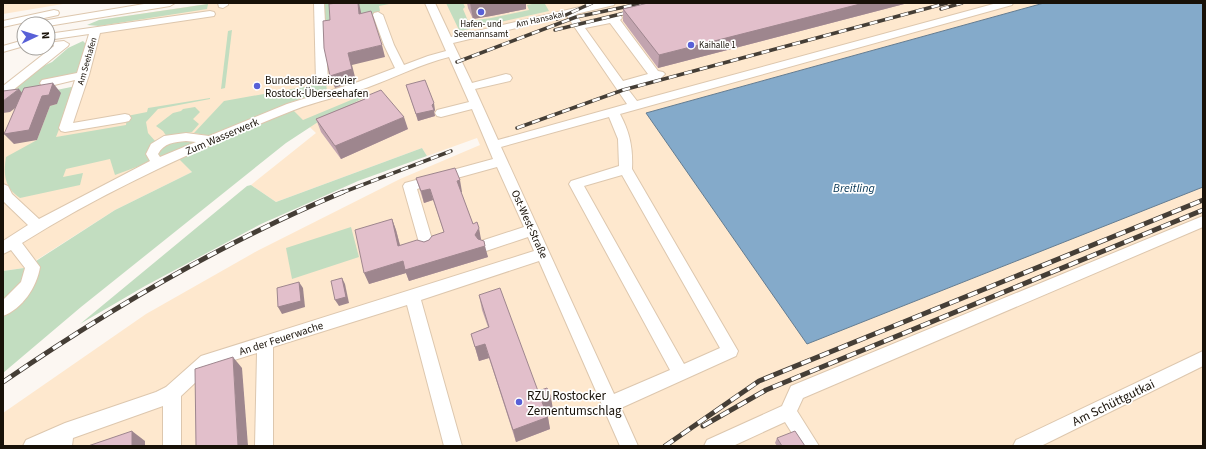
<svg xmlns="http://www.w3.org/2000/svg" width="1206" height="449" viewBox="0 0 1206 449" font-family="'Source Sans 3',sans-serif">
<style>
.built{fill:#fee8ce}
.green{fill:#c2ddc0}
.water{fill:#84aaca;stroke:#647c90}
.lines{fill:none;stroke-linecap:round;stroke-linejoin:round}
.minor-casing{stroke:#ddc7ae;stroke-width:2}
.minor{fill:#fff;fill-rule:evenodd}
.rail-far1-casing{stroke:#453e36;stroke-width:3.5}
.rail-casing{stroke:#453e36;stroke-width:5}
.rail-far1{stroke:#fff;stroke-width:2.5;stroke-dasharray:8;stroke-linecap:butt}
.rail{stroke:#fff;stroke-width:3.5;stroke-dasharray:10;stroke-linecap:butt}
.wall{fill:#c2a4af}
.shaded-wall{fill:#9e868e}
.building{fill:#e2bfcb;stroke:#9e868e}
.poi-dot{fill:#5860d7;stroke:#fff;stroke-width:1.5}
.labels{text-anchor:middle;stroke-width:3.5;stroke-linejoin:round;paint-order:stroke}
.far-street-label{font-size:9px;fill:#181108;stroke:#fff}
.far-poi-label{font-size:9px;fill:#181108;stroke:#fff}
.poi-label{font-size:11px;fill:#181108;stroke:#fff;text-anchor:start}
.street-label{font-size:11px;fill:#181108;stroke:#fff}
.water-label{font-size:12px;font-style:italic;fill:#033352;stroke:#fff}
.near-poi-label{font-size:13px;fill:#181108;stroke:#fff;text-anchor:start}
.near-street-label{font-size:13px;fill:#181108;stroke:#fff}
</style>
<rect width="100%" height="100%" fill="#fcf7f2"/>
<!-- built -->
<g class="built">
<polygon points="3,3 69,3 3,14"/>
<polygon points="213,3 1044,3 646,113 807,344 1203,187 1203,446 3,446 3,413 146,314 257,251 400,179 480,145 477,138 427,156 422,148 276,202 251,185 316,133 293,111 180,159 192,172 115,210 24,268 3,271 3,100 78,89 99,20"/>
</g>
<!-- green -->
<g class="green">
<polygon points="321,3 394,3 379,6 380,11 364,23 322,34"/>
<polygon points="446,3 463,3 465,7 463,9 468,21 491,18 529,10 527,5 537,3 545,4 549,11 461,31 459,30"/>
<polygon points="208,4 207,9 99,26 87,25 99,20"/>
<polygon points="232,30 225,88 221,89 228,31"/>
<polygon points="83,41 89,47 83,70 72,76 44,81 29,96 3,95 33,71 52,62 68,48"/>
<polygon points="326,83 327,91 291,102 211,136 194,133 224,101"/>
<path d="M 76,86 L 56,137 L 126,125 L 127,116 L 147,112 L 148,108 L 210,98 L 210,99 L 158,109 L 146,122 L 148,133 L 156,142 C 148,149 146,152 150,162 L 115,175 L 110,159 L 66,169 L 63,177 L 83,173 L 80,185 L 20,198 C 5,188 3,175 6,157 L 37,140 L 50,106 L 57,104 L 42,93 Z"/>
<polygon points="368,93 369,95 318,122 286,143 81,307 3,373 3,313 37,265 36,261 115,210 192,172 179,159 293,110 303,120"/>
<polygon points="195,107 200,112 193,119 199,124 192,132 167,137 163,131 156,126 173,113 181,111 183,109"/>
<polygon points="171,141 199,141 160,158 155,152"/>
<polygon points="422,148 427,156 358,181 261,224 145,286 80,324 247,186 251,185 276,202"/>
<polygon points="351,227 359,257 292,279 286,248"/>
<polygon points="24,268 28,275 3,305 3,271"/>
</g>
<!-- water -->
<polygon class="water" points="1044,3 1203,3 1203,187 807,344 646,113"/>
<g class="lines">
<!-- minor casing -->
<g class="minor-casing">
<g id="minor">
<polygon points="150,3 175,3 170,6 48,26 48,24 37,24 42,21"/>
<polygon points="218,3 228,3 228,5 223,8 219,7"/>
<polygon points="314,3 324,3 328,82 326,85 318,85 316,82"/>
<path d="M 425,3 L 435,3 L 451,37 L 597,3 L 615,3 L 614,5 L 576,14 L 581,22 L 617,15 L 621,16 L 622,18 L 620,20 L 658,71 L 663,72 L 665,74 L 660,79 L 627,88 L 637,101 L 997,3 L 1013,3 L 1012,5 L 620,114 C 630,133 633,148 632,169 L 738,351 L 736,356 L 621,408 L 638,446 L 620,446 L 539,261 L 421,300 L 462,446 L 444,446 L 407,305 L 273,347 L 273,446 L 255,446 L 257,353 L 212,367 L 181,396 L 181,446 L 163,446 L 163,406 L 73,438 L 72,446 L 23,446 L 26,440 L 65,423 L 156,392 L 166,387 L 201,356 L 534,251 L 528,237 L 486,251 L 481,249 L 479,245 L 481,241 L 524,227 L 497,167 L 417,189 L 434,246 L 432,250 L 427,252 L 422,250 L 420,246 L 403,186 L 405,183 L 493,159 L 472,109 L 441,117 L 437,116 L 435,113 L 437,110 L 469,102 L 449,57 C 420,64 394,78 366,88 C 342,96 317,101 294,110 C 201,147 106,190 22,243 L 40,267 C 37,287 22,309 3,316 L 3,300 L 21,282 L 25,268 L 11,250 L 3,254 L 3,241 L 28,225 L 3,201 L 3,184 L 8,186 L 12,194 L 39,219 L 150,161 L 146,154 L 151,144 L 164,136 L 186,133 L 209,136 L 287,104 L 358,82 L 395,68 L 384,45 L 373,15 L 374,13 L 378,12 L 383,15 L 394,45 L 404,65 L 428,56 L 446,51 ZM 567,16 L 627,104 L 498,140 L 475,89 L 510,81 L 512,78 L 510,75 L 506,74 L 472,83 L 453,43 ZM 610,23 L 648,74 L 623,81 L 585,28 ZM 609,117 L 618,139 L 619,166 L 571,181 L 569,184 L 670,370 L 614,394 L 501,147 ZM 186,141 L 196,142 L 160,157 L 158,154 C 164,143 174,142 186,141 ZM 622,175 L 720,348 L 684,364 L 584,186 Z"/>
<polygon points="54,10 58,11 59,13 58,15 3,27 3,21"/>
<polygon points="210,11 214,12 215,14 214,16 100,33 89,75 73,123 125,114 129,115 131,118 129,121 125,122 65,132 61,131 59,128 75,80 46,87 42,86 40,83 42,80 77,73 89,34 48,40 48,34"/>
<polygon points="24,40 24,46 3,52 3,46"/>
<polygon points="64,41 69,44 68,46 7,95 3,96 3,86 54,46 53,44 54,42"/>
<polygon points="1203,216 1203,227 803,398 797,411 819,446 800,446 785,422 733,446 704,446 707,440 782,406 791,386"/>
<polygon points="1203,351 1203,366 1041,446 1013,446 1016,440"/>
</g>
</g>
<!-- minor -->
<use href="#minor" class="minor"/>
<!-- rail-far1 casing -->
<g class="rail-far1-casing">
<g id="rail-far1">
<polyline points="941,9 962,3"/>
<polyline points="557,19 592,3"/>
<polyline points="555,30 633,11"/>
<polyline points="457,62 576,17 644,3"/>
<polyline points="517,128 623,90 947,3"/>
<polyline points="341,193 451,151"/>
</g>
</g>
<!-- rail casing -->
<g class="rail-casing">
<g id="rail">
<path d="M 3,382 C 111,308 223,242 343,192"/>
<polyline points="703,426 766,390 1203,210"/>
<polyline points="665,446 759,381 1203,200"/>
</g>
</g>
<!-- rail-far1 -->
<use href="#rail-far1" class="rail-far1"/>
<!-- rail -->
<use href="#rail" class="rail"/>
</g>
<!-- wall -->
<g class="wall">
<polygon points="467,3 526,3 526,9 491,16 473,19 468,8"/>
<polygon points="908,3 658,68 623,21 623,9"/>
<polygon points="406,85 435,110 434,112 435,116 418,121"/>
<polygon points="364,97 408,129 341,159 321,132 316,119 364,99"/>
<polygon points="416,178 462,192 461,192 473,224 481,239 481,240 488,257 409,281 406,273 369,284 392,219 396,230 400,245 424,242 429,240 444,232 433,200 424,203"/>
<polygon points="479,295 538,391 553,410 547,413 550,429 516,442 489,358 479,361 471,334 488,327 482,310"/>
<polygon points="777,438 805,446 777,446 775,443"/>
</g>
<!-- shaded-wall -->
<g class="shaded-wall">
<polygon points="358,3 359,3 361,12 363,26 359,14"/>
<polygon points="470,3 526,3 526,9 491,16 473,19"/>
<polygon points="864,3 908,3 658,68 659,55"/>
<polygon points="382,45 385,57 352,65 356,81 335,88 330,76 348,53"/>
<polygon points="53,83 61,93 57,104 50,106 37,140 14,144 4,134"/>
<polygon points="19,89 27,99 10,112 3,113 3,101"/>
<polygon points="434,103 435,110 434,112 435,116 418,121 416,114 432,105"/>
<polygon points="404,117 408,129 341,159 335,146"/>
<polygon points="460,180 462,192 460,192 457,181"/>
<polygon points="430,189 433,200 424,203 421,191"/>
<polygon points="392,219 396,230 403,257 398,246"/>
<polygon points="479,228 481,239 478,246 475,235"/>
<polygon points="485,246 488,257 409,281 406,273 369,284 364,273 403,261"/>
<polygon points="342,278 345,284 349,303 339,306 335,300"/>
<polygon points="299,282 303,288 305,307 282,314 278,307"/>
<polygon points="485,344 489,358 479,361 475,347"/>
<polygon points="233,357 242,368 248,446 238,446"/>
<polygon points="551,397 553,410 544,415 542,402"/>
<polygon points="548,417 550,429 516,442 513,430"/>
<polygon points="132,431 145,441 145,446 132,446"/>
</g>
<!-- building -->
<g class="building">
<polygon points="337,3 358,3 359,14 371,11 382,45 348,53 352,69 330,76 324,48 323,21 330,20 329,4"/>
<polygon points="648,3 864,3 659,55 623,9"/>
<polygon points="425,80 434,103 432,105 434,110 416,114 406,85"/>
<polygon points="53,83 49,95 42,96 29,130 4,134 24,88"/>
<polygon points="19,89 3,101 3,91"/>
<polygon points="381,90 404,117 335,146 316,119 365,99 364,97"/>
<polygon points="455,168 460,180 457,181 473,224 477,222 479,228 475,235 478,239 484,241 485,246 405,270 403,261 364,273 355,230 392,219 398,246 417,240 424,242 429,240 432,236 444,232 430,189 421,191 416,178"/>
<polygon points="342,278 346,297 335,300 331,281"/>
<polygon points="299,282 301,301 278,307 277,288"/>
<polygon points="500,288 538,391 547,388 551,397 542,402 548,417 513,430 485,344 475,347 471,334 489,327 479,295"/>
<polygon points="233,357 238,446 196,446 195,369"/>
<polygon points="132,431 132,446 88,446"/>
<polygon points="795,431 805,446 782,446 777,438"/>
</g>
<!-- markers -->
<g class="poi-dot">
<circle cx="481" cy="12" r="4"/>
<circle cx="691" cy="45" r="4"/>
<circle cx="257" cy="86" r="4"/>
<circle cx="519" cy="402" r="4"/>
</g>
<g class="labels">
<!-- far-street labels -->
<g class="far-street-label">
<text transform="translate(540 19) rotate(-13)" y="3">Am Hansakai</text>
<text transform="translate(87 61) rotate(-74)" y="3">Am Seehafen</text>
</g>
<!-- far-poi labels -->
<g class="far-poi-label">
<text x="481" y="27">Hafen- und<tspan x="481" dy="10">Seemannsamt</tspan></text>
<text x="699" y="48" text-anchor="start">Kaihalle 1</text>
</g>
<!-- poi labels -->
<g class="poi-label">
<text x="265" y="84">Bundespolizeirevier<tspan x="265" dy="13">Rostock-Überseehafen</tspan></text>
</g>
<!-- street labels -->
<g class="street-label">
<text transform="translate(222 136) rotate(-23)" y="4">Zum Wasserwerk</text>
<text transform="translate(530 224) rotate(66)" y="4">Ost-West-Straße</text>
<text transform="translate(281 338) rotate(-18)" y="4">An der Feuerwache</text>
</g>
<!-- water labels -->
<g class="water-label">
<text x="854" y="192">Breitling</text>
</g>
<!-- near-poi labels -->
<g class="near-poi-label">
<text x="527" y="400">RZU Rostocker<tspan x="527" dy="15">Zementumschlag</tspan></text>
</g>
<!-- near-street labels -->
<g class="near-street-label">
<text transform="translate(1113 402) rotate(-26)" y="5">Am Schüttgutkai</text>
</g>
</g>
<!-- border -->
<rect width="1206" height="449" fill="none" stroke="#181108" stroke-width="8"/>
<!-- north arrow -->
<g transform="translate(36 36) rotate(86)"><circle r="19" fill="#ffffff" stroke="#a3a09c"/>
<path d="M0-3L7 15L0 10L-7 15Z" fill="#5860d7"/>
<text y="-6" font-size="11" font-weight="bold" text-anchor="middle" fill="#181108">N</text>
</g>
</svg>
